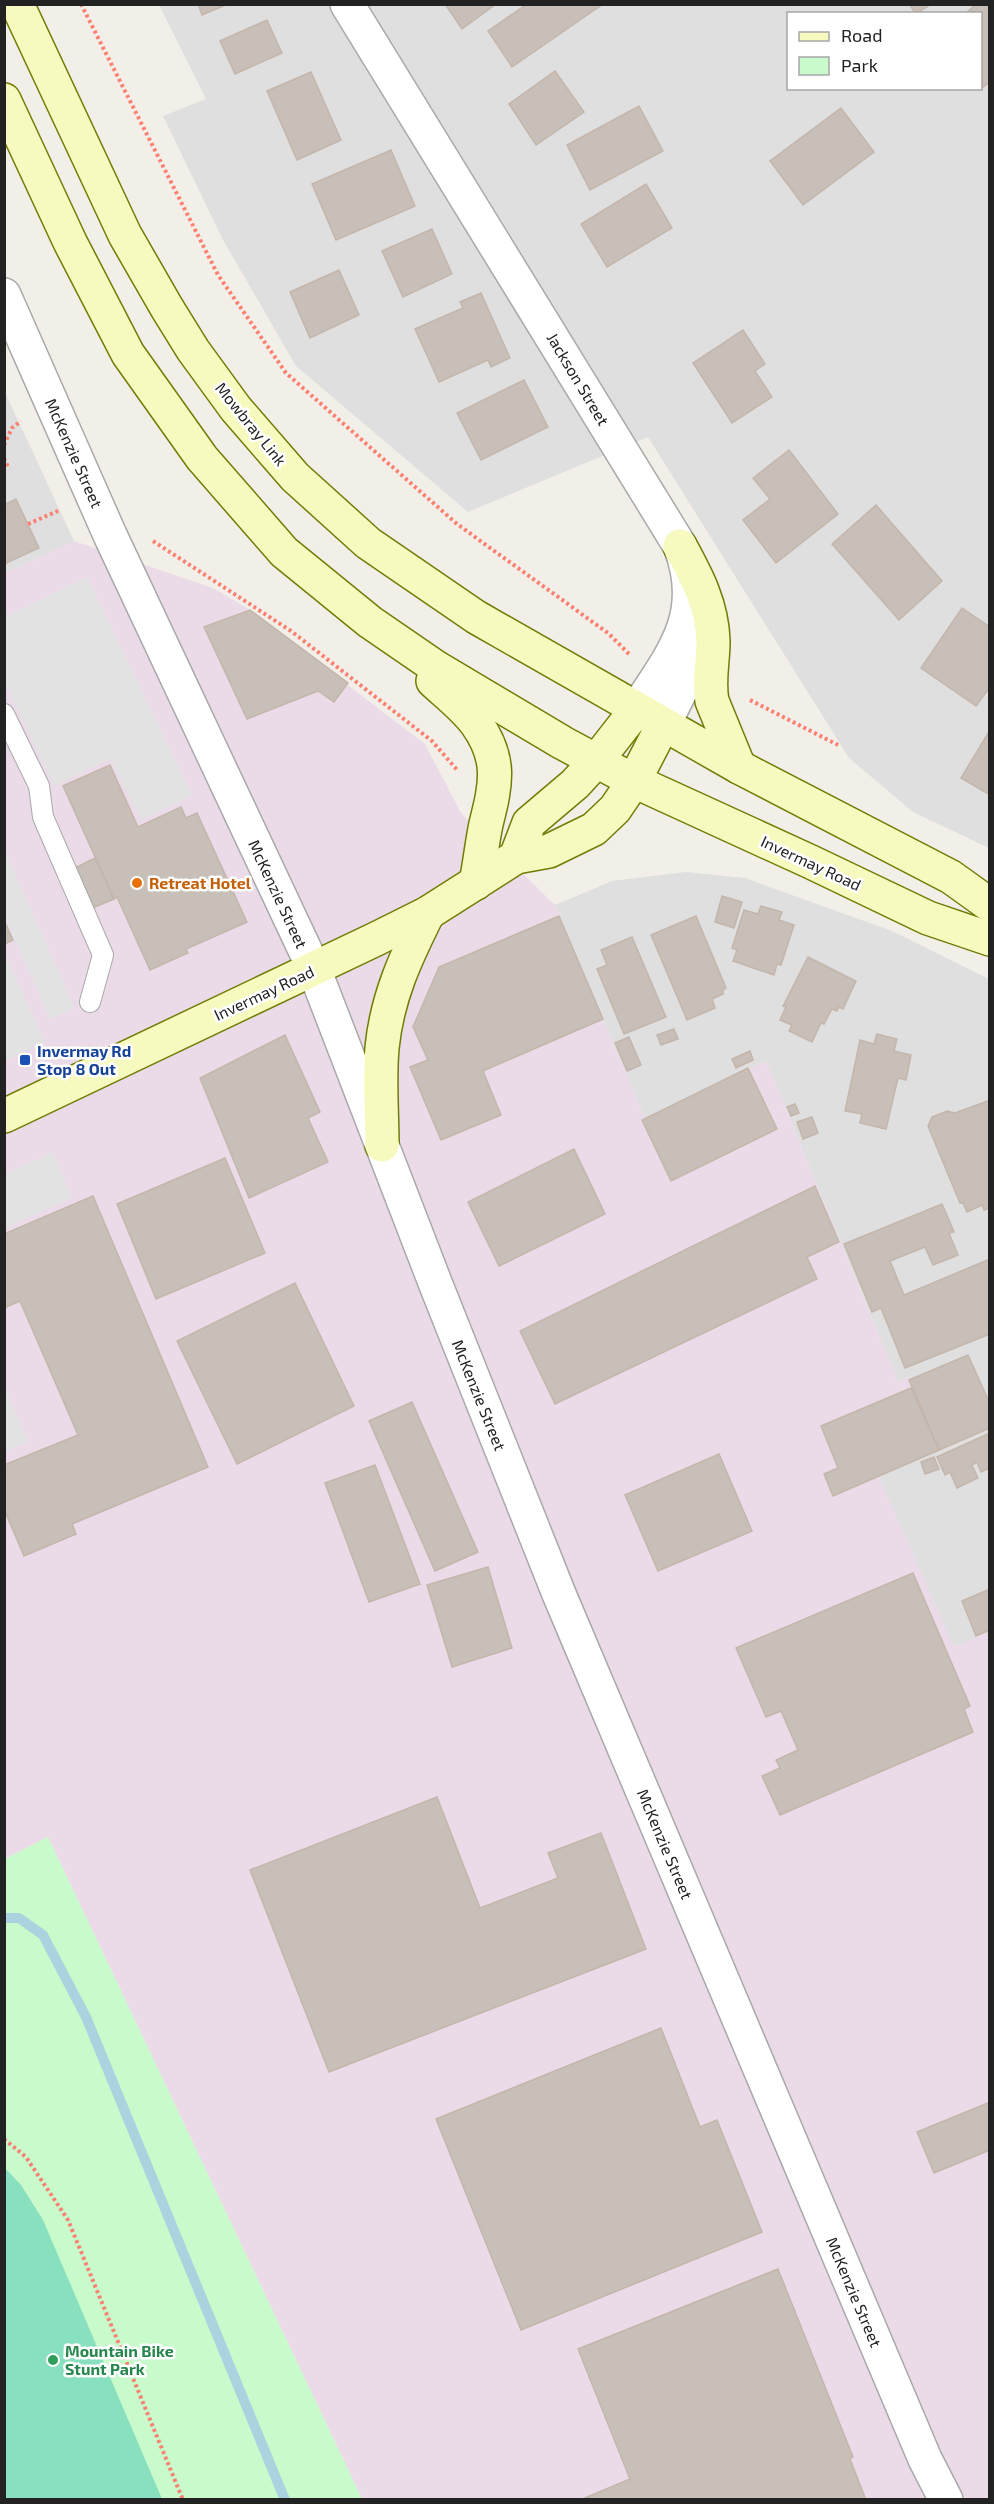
<svg xmlns="http://www.w3.org/2000/svg" width="994" height="2504" viewBox="0 0 994 2504" font-family="'Exo 2',sans-serif">
<style>
.residential{fill:#e0dfdf;fill-rule:evenodd}
.industrial{fill:#ebdbe8}
.park{fill:#c8facc}
.pitch{fill:#88e0be}
.parking{fill:#e2e2e2}
.lines{fill:none;stroke-linecap:round;stroke-linejoin:round}
.stream{stroke:#aad3df;stroke-width:10}
.building{fill:#c7bfb8;stroke:#c4b6ab;stroke-width:1.5}
.service-casing{stroke:#a9a9a9;stroke-width:22}
.minor-casing{stroke:#a9a9a9;stroke-width:36}
.secondary-casing{stroke:#707d05;stroke-width:36}
.path{stroke:#fa8072;stroke-width:4;stroke-dasharray:3 3;stroke-linecap:butt}
.service{stroke:#fff;stroke-width:20}
.minor{stroke:#fff;stroke-width:33}
.secondary{stroke:#f7fabf;stroke-width:33}
.food-dot{fill:#e8710a;stroke:#fff;stroke-width:2}
.transit-dot{fill:#1a4fb4;stroke:#fff;stroke-width:2}
.leisure-dot{fill:#2e9e5b;stroke:#fff;stroke-width:2}
.labels{text-anchor:middle;stroke-width:5;stroke-linejoin:round;paint-order:stroke}
.street-label{font-size:16px;fill:#222;stroke:#fff}
.food-label{font-size:16px;font-weight:bold;fill:#c56008;stroke:#fff;text-anchor:start}
.transit-label{font-size:16px;font-weight:bold;fill:#164399;stroke:#fff;text-anchor:start}
.leisure-label{font-size:16px;font-weight:bold;fill:#27864d;stroke:#fff;text-anchor:start}
</style>
<rect width="100%" height="100%" fill="#f2efe9"/>
<!-- residential -->
<g class="residential">
<path d="M 159,5 L 989,5 L 989,848 L 913,812 L 849,758 L 648,437 L 468,512 L 296,366 L 223,240 L 163,116 L 206,99 ZM 788,14 L 980,14 L 980,88 L 788,88 Z"/>
<polygon points="4,390 74,541 5,573 4,573"/>
<polygon points="686,872 745,878 892,931 989,979 989,1632 954,1648 879,1477 939,1450 909,1378 898,1382 766,1061 645,1119 555,905 612,881"/>
</g>
<!-- industrial -->
<polygon class="industrial" points="74,541 213,588 247,608 425,744 461,813 555,905 645,1119 766,1061 898,1382 909,1377 939,1450 879,1477 954,1647 989,1632 989,2499 362,2499 48,1837 5,1859 5,573"/>
<!-- park -->
<polygon class="park" points="48,1837 362,2499 5,2500 5,1859"/>
<!-- pitch -->
<polygon class="pitch" points="4,2167 21,2185 43,2220 162,2499 5,2499"/>
<!-- parking -->
<g class="parking">
<polygon points="87,577 192,795 141,820 110,759 54,786 5,682 5,617"/>
<polygon points="4,850 75,1008 50,1019 5,918"/>
<polygon points="5,955 45,1042 5,1061 4,1061"/>
<polygon points="53,1152 72,1198 5,1228 5,1174"/>
<polygon points="5,1388 28,1442 5,1452 4,1452"/>
</g>
<g class="lines">
<!-- stream -->
<polyline class="stream" points="4,1918 19,1918 43,1935 86,2017 285,2500"/>
</g>
<!-- building -->
<g class="building">
<polygon points="198,4 228,4 202,15"/>
<polygon points="445,4 496,4 462,29"/>
<polygon points="527,4 603,4 512,67 488,31"/>
<polygon points="909,4 931,4 916,14"/>
<polygon points="976,4 990,4 990,82 983,87 980,85 980,14 965,14"/>
<polygon points="267,20 282,53 235,74 220,41"/>
<polygon points="555,71 584,112 536,145 509,104"/>
<polygon points="311,72 341,140 297,160 267,91"/>
<polygon points="639,106 663,151 590,190 567,145"/>
<polygon points="841,108 874,152 803,205 770,161"/>
<polygon points="391,150 415,206 336,240 312,184"/>
<polygon points="646,184 672,228 607,267 581,224"/>
<polygon points="432,229 452,274 403,297 382,251"/>
<polygon points="339,270 359,315 310,338 290,292"/>
<polygon points="481,293 510,358 491,367 488,360 439,382 415,329 463,308 460,302"/>
<polygon points="743,330 765,364 755,371 772,397 732,423 693,363"/>
<polygon points="524,380 548,427 481,460 457,413"/>
<polygon points="789,450 838,514 776,563 743,520 770,499 753,478"/>
<polygon points="16,499 39,548 4,564 4,505"/>
<polygon points="876,505 942,581 899,620 832,544"/>
<polygon points="962,608 990,627 990,687 976,706 921,668"/>
<polygon points="250,610 348,683 334,702 318,691 247,719 204,627"/>
<polygon points="990,730 990,795 961,778"/>
<polygon points="110,765 138,827 181,807 186,818 197,813 247,922 186,949 188,953 150,970 117,897 114,899 63,786"/>
<polygon points="95,858 114,899 78,914 60,875"/>
<polygon points="722,896 742,902 734,928 715,922"/>
<polygon points="761,906 782,912 779,920 794,925 781,965 777,964 774,975 733,961 737,950 732,948 744,910 758,914"/>
<polygon points="559,916 603,1019 483,1071 501,1115 441,1140 410,1067 428,1060 413,1027 439,967"/>
<polygon points="696,916 726,988 723,990 723,994 712,999 715,1008 687,1020 651,935"/>
<polygon points="4,920 13,940 4,944"/>
<polygon points="632,937 666,1017 624,1034 597,969 607,965 601,950"/>
<polygon points="808,957 856,981 843,1009 839,1007 837,1011 832,1009 824,1024 821,1023 812,1042 789,1031 792,1025 780,1020 786,1007 783,1006"/>
<polygon points="674,1029 678,1039 661,1045 657,1035"/>
<polygon points="877,1034 897,1039 894,1051 911,1055 906,1080 898,1078 886,1129 860,1123 862,1114 845,1111 860,1040 874,1044"/>
<polygon points="285,1035 320,1112 308,1118 328,1162 249,1198 200,1078"/>
<polygon points="629,1037 641,1065 627,1071 615,1043"/>
<polygon points="750,1051 753,1060 736,1068 732,1059"/>
<polygon points="748,1068 777,1129 671,1181 642,1120"/>
<polygon points="990,1100 990,1208 984,1210 982,1205 967,1212 963,1203 960,1203 928,1126 932,1117 947,1111 955,1113"/>
<polygon points="795,1104 799,1113 791,1116 787,1107"/>
<polygon points="812,1117 818,1133 803,1139 797,1122"/>
<polygon points="574,1149 605,1214 499,1266 468,1202"/>
<polygon points="225,1158 265,1253 156,1299 117,1204"/>
<polygon points="815,1186 839,1242 807,1257 817,1279 555,1404 520,1331"/>
<polygon points="93,1196 208,1467 72,1524 76,1534 24,1556 4,1509 4,1465 78,1435 20,1301 4,1308 4,1234"/>
<polygon points="942,1204 954,1232 949,1233 958,1255 933,1265 925,1247 890,1261 904,1295 990,1259 990,1334 905,1368 881,1308 872,1312 844,1244"/>
<polygon points="295,1283 354,1406 237,1464 177,1341"/>
<polygon points="968,1355 990,1404 990,1428 939,1450 909,1380"/>
<polygon points="911,1388 939,1450 833,1496 824,1474 838,1468 821,1426"/>
<polygon points="412,1402 478,1552 435,1571 369,1421"/>
<polygon points="990,1433 990,1468 981,1472 977,1462 972,1465 978,1478 957,1488 950,1472 945,1475 937,1457"/>
<polygon points="719,1454 752,1531 658,1571 625,1495"/>
<polygon points="934,1457 939,1469 925,1474 921,1462"/>
<polygon points="375,1465 420,1584 369,1602 325,1483"/>
<polygon points="488,1567 512,1648 452,1667 427,1585"/>
<polygon points="913,1573 970,1706 964,1709 973,1732 780,1815 762,1776 780,1768 776,1760 798,1750 781,1711 766,1717 736,1648"/>
<polygon points="990,1589 990,1630 976,1636 962,1601"/>
<polygon points="437,1797 480,1908 558,1878 548,1853 601,1833 646,1949 329,2072 250,1870"/>
<polygon points="661,2028 700,2127 717,2120 762,2232 521,2330 436,2119"/>
<polygon points="990,2102 990,2150 934,2173 917,2132"/>
<polygon points="778,2269 853,2457 850,2459 866,2500 580,2500 630,2479 578,2349"/>
</g>
<g class="lines">
<!-- service casing -->
<g class="service-casing">
<polyline id="service" points="4,714 39,786 43,817 103,955 90,1002"/>
</g>
<!-- minor casing -->
<g class="minor-casing">
<g id="minor">
<path d="M 347,4 L 680,546 C 707,615 672,655 636,710"/>
<polyline points="4,295 110,535 314,969 436,1285 559,1594 925,2459 946,2500"/>
<path d="M 663,725 C 681,692 696,661 703,624"/>
</g>
</g>
<!-- secondary casing -->
<g class="secondary-casing">
<g id="secondary">
<polyline points="17,4 125,235 167,308 193,350 236,409 295,477 368,543 476,617 739,767 951,877 990,905"/>
<polyline points="4,100 70,242 128,354 202,458 284,552 370,622 437,668 563,743 634,781 811,862 928,918 990,939"/>
<path d="M 680,546 C 697,577 712,605 713,641 C 713,662 708,681 712,701 L 739,767"/>
<path d="M 433,681 C 447,694 464,707 476,723 C 502,759 496,784 486,824 C 482,843 480,863 476,883"/>
<polyline points="516,857 529,823 575,784 597,760 636,710"/>
<polyline points="4,1116 376,939 428,913 516,857 549,851 594,829 615,809 634,781 663,725"/>
<path d="M 382,1145 C 382,1114 379,1080 382,1048 C 387,997 406,957 428,913"/>
</g>
</g>
<!-- path -->
<g class="path">
<polyline points="81,4 218,275 286,373 457,524 608,633 631,656"/>
<polyline points="4,445 12,428 21,421"/>
<polyline points="4,458 9,469"/>
<polyline points="28,524 60,510"/>
<polyline points="153,541 291,631 432,741 458,771"/>
<polyline points="750,700 840,746"/>
<polyline points="4,2139 26,2157 68,2220 183,2500"/>
</g>
<!-- service -->
<use href="#service" class="service"/>
<!-- minor -->
<use href="#minor" class="minor"/>
<!-- secondary -->
<use href="#secondary" class="secondary"/>
</g>
<!-- markers -->
<circle class="food-dot" cx="137" cy="883" r="6"/>
<rect class="transit-dot" x="19" y="1054" width="12" height="12" rx="3"/>
<circle class="leisure-dot" cx="53" cy="2360" r="6"/>
<g class="labels">
<!-- street labels -->
<g class="street-label">
<text transform="translate(578 379) rotate(59)" y="6">Jackson Street</text>
<text transform="translate(251 424) rotate(51)" y="6">Mowbray Link</text>
<text transform="translate(74 453) rotate(66)" y="6">McKenzie Street</text>
<text transform="translate(811 863) rotate(25)" y="6">Invermay Road</text>
<text transform="translate(278 894) rotate(65)" y="6">McKenzie Street</text>
<text transform="translate(264 993) rotate(-25)" y="6">Invermay Road</text>
<text transform="translate(479 1395) rotate(68)" y="6">McKenzie Street</text>
<text transform="translate(665 1844) rotate(67)" y="6">McKenzie Street</text>
<text transform="translate(854 2292) rotate(67)" y="6">McKenzie Street</text>
</g>
<!-- food labels -->
<g class="food-label">
<text x="149" y="889">Retreat Hotel</text>
</g>
<!-- transit labels -->
<g class="transit-label">
<text x="37" y="1057">Invermay Rd<tspan x="37" dy="18">Stop 8 Out</tspan></text>
</g>
<!-- leisure labels -->
<g class="leisure-label">
<text x="65" y="2357">Mountain Bike<tspan x="65" dy="18">Stunt Park</tspan></text>
</g>
</g>
<!-- border -->
<rect width="994" height="2504" fill="none" stroke="#222222" stroke-width="12"/>
<!-- legend -->
<rect x="787" y="12" width="195" height="78" fill="#ffffff" stroke="#a7a7a7" stroke-width="1.5"/>
<rect x="799" y="32" width="30" height="9" fill="#f7fabf" stroke="#a7a7a7" stroke-width="1.5"/>
<text x="841" y="42" font-size="18" fill="#222222">Road</text>
<rect x="799" y="57" width="30" height="18" fill="#c8facc" stroke="#a7a7a7" stroke-width="1.5"/>
<text x="841" y="72" font-size="18" fill="#222222">Park</text>
</svg>
